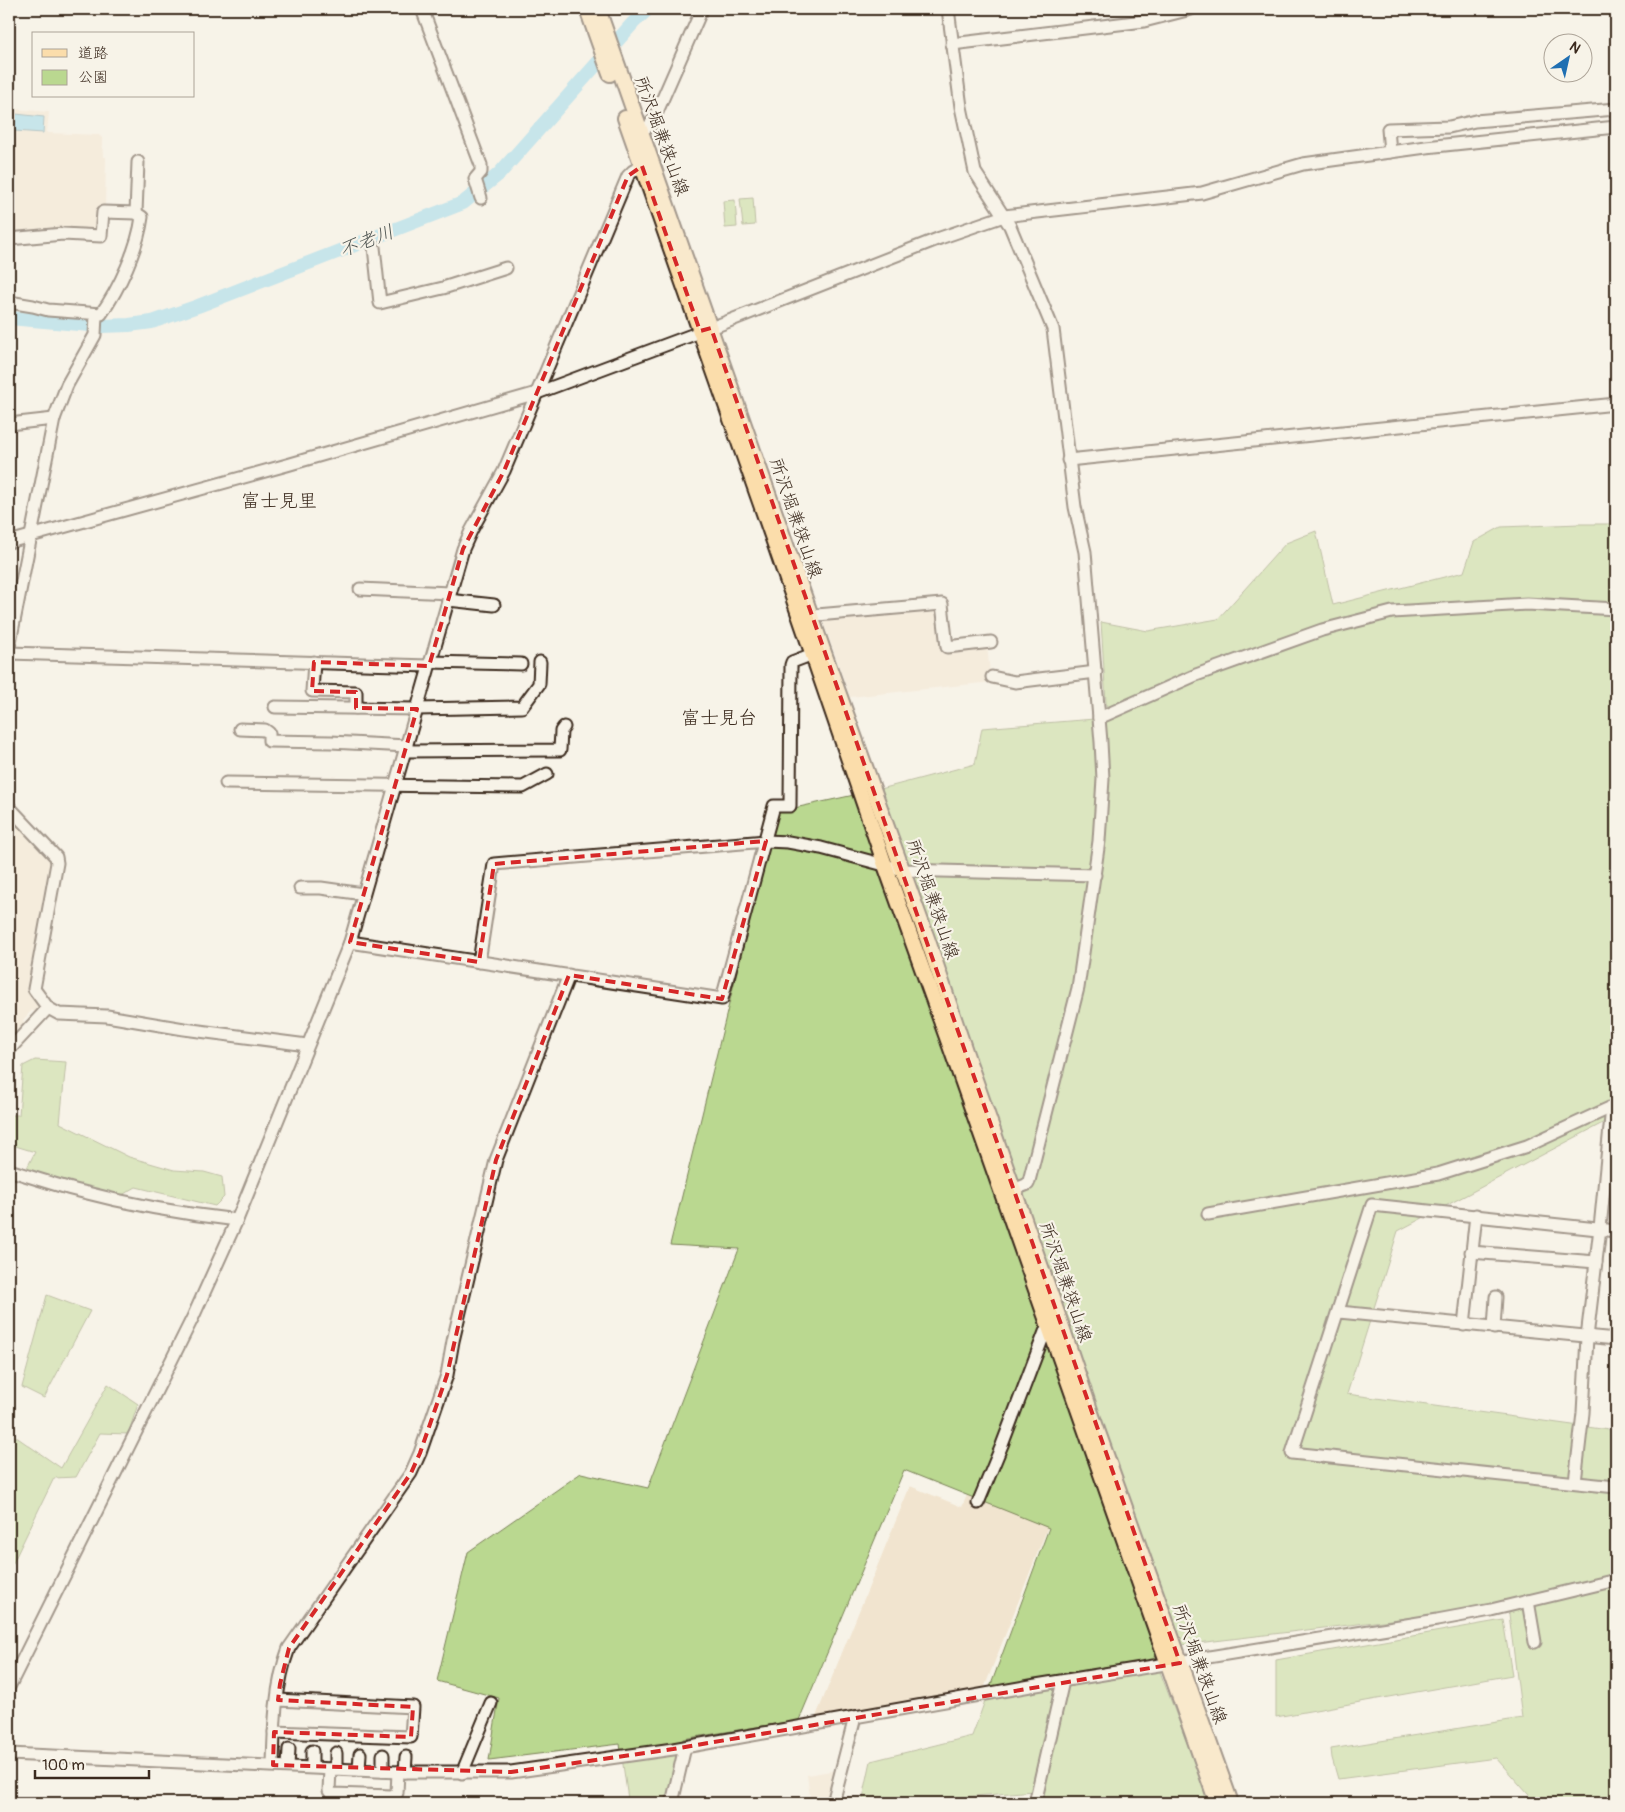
<svg xmlns="http://www.w3.org/2000/svg" width="1625" height="1812" viewBox="0 0 1625 1812" font-family="Pangolin,'Klee One',sans-serif">
<style>
.built{fill:#f1e4cf}
.green{fill:#bad890;stroke:#7a8157}
.water{fill:#8cd5ed;stroke:#6c919a}
.lines{fill:none;stroke-linecap:round;stroke-linejoin:round}
.river{stroke:#8cd5ed;stroke-width:14}
.minor-casing{stroke:#3b2a1e;stroke-width:15}
.major-casing{stroke:#3b2a1e;stroke-width:18}
.minor{stroke:#f7f3e8;stroke-width:11}
.major{stroke:#fbddab;stroke-width:14}
.marked{fill:none;stroke:#d62828;stroke-width:4;stroke-dasharray:10 6;stroke-linejoin:round}
.labels{text-anchor:middle;stroke-width:4.5;stroke-linejoin:round;paint-order:stroke}
.street-label{font-size:18px;fill:#3b2a1e;stroke:#f7f3e8}
.water-label{font-size:19px;font-style:italic;fill:#4f5552;stroke:#f7f3e8}
.neighbourhood-label{font-size:19px;fill:#3b2a1e;stroke:#f7f3e8}
</style>
<rect width="100%" height="100%" fill="#f7f3e8"/>
<filter id="ink" filterUnits="userSpaceOnUse"><feTurbulence type="fractalNoise" baseFrequency=".02" numOctaves="2"/><feDisplacementMap in="SourceGraphic" scale="10" xChannelSelector="R" yChannelSelector="G"/><feConvolveMatrix kernelMatrix="1 2 1 2 8 2 1 2 1" color-interpolation-filters="sRGB"/></filter>
<g filter="url(#ink)">
<!-- built -->
<g class="built">
<polygon points="9,84 10,84 13,109 49,112 47,133 99,135 102,138 103,157 106,157 105,210 99,231 9,236"/>
<polygon points="939,607 946,650 987,646 991,682 850,697 821,616"/>
<polygon points="9,812 53,858 31,990 42,1008 35,1012 32,1010 23,1020 28,1028 9,1046"/>
<polygon points="910,1486 962,1507 968,1493 1049,1524 983,1691 815,1719"/>
<polygon points="837,1770 829,1803 811,1803 807,1775"/>
</g>
<!-- green -->
<g class="green">
<polygon points="753,198 755,225 743,226 740,199"/>
<polygon points="735,200 737,227 725,228 723,201"/>
<polygon points="1580,524 1616,524 1616,1116 1398,1231 1347,1394 1616,1431 1616,1803 1536,1803 1496,1758 1338,1779 1332,1758 1331,1749 1522,1718 1508,1606 1181,1645 1154,1656 1210,1803 1031,1803 1033,1791 893,1803 862,1803 871,1761 972,1736 1049,1528 904,1470 799,1720 683,1739 668,1803 603,1803 628,1799 620,1744 489,1760 499,1698 437,1681 468,1552 581,1473 648,1488 739,1249 670,1245 776,812 877,790 975,764 982,728 1107,718 1101,622 1148,631 1218,619 1286,543 1316,531 1333,605 1464,572 1474,542 1501,527"/>
<polygon points="35,1060 66,1062 60,1123 129,1157 174,1170 204,1172 222,1177 224,1197 215,1206 136,1187 122,1195 104,1195 25,1172 35,1152 9,1144 9,1115 19,1115 23,1066"/>
<polygon points="47,1295 90,1311 44,1398 22,1387"/>
<polygon points="108,1384 138,1404 128,1434 100,1433 76,1477 54,1478 9,1571 9,1432 61,1468"/>
<polygon points="1503,1620 1512,1675 1276,1717 1276,1660"/>
</g>
<!-- water -->
<polygon class="water" points="16,114 44,117 43,133 14,131"/>
<g class="lines">
<!-- river -->
<polyline class="river" points="9,318 102,326 129,325 152,322 198,306 463,203 499,174 633,23 648,9"/>
<!-- minor casing -->
<g class="minor-casing">
<g id="minor">
<polyline points="422,9 481,165 481,172 475,179 481,198"/>
<polyline points="948,9 961,107 975,172 1010,226 1053,329 1075,507 1085,552 1101,742 1103,779 1099,841 1078,988 1029,1181 1028,1184 1013,1190"/>
<polyline points="952,44 1144,21 1191,9"/>
<polyline points="640,131 649,126 653,121 702,9"/>
<polyline points="1390,152 1388,129 1449,127 1475,121 1616,109"/>
<polyline points="136,213 138,162"/>
<path d="M 9,239 L 63,234 L 101,236 L 103,212 L 136,213 L 142,217 C 138,248 119,289 101,314 L 48,310 L 33,306 L 9,302"/>
<polyline points="374,247 380,303 443,288 506,268"/>
<polyline points="9,424 54,419"/>
<polyline points="1068,460 1616,404"/>
<polyline points="9,542 287,465 537,393 724,323 940,238 1004,216 1202,193 1303,164 1426,147 1616,127"/>
<polyline points="360,589 450,593"/>
<polyline points="448,600 494,605"/>
<polyline points="817,615 942,604 947,647 991,642"/>
<polyline points="9,647 54,419 67,385 95,335 96,315"/>
<polyline points="9,653 429,666"/>
<polyline points="314,662 312,691 356,692 356,708"/>
<polyline points="430,662 521,664"/>
<polyline points="992,677 1015,682 1096,672"/>
<polyline points="275,707 417,709 522,707 539,684 540,662"/>
<polyline points="1099,718 1196,675 1322,630 1392,612 1527,604 1616,609"/>
<polyline points="240,729 265,730 269,733 269,741 331,742 407,746"/>
<polyline points="405,751 560,750 561,731 564,727"/>
<polyline points="226,783 523,787 547,774"/>
<polyline points="9,807 56,857 57,863 34,989 48,1008 59,1014 107,1016 184,1029 307,1045"/>
<polyline points="300,888 321,888 363,894"/>
<polyline points="350,942 722,999 774,806 790,806 791,665 792,662 813,654"/>
<polyline points="479,962 494,864 766,841 788,842 821,848 903,870 1095,875"/>
<polyline points="9,1050 48,1008"/>
<path d="M 9,1170 C 31,1177 53,1184 75,1190 C 128,1204 182,1214 237,1220"/>
<polyline points="1208,1214 1438,1174 1527,1146 1616,1105"/>
<polyline points="1616,1231 1372,1205 1292,1453 1616,1487"/>
<polyline points="1471,1252 1596,1262"/>
<polyline points="1339,1312 1616,1339"/>
<polyline points="1464,1325 1476,1215"/>
<polyline points="1494,1328 1496,1297"/>
<polyline points="1575,1482 1583,1413 1587,1337 1600,1228 1612,1107"/>
<polyline points="978,1503 1002,1445 1048,1324"/>
<polyline points="1528,1601 1535,1642"/>
<polyline points="9,1687 193,1317 237,1220 350,942 463,549 471,531 504,471 628,176 633,171 642,166"/>
<polyline points="274,1732 411,1737 413,1707 278,1700"/>
<polyline points="336,1753 336,1769"/>
<polyline points="9,1754 398,1772 511,1772 673,1749 1036,1685 1437,1620 1491,1610 1616,1580"/>
<path d="M 273,1765 C 274,1726 275,1685 289,1648 L 411,1473 L 420,1453 L 447,1375 L 453,1341 L 496,1160 L 569,975"/>
<polyline points="288,1766 289,1749"/>
<polyline points="312,1767 312,1751"/>
<polyline points="330,1769 329,1791 333,1794 392,1796 397,1793 398,1772"/>
<polyline points="359,1770 360,1754"/>
<polyline points="383,1771 383,1755"/>
<polyline points="405,1772 406,1757"/>
<polyline points="462,1773 491,1703"/>
<polyline points="672,1803 685,1747"/>
<polyline points="833,1803 855,1717"/>
<polyline points="1035,1803 1063,1681"/>
</g>
</g>
<!-- major casing -->
<g class="major-casing">
<g id="major">
<polyline points="587,9 610,74"/>
<polyline points="598,9 823,650 928,941 966,1054 1062,1327 1091,1413 1231,1803"/>
<polyline points="625,118 772,536 885,865 950,1046 1217,1803"/>
</g>
</g>
<!-- minor -->
<use href="#minor" class="minor"/>
<!-- major -->
<use href="#major" class="major"/>
</g>
</g>
<!-- marked area -->
<path d="M0 0H1625V1812H0ZM 642,166 L 700,331 L 711,328 L 1180,1663 L 673,1749 L 511,1772 L 273,1765 L 274,1732 L 411,1737 L 413,1707 L 278,1700 L 280,1684 L 289,1648 L 411,1473 L 420,1453 L 447,1375 L 496,1160 L 569,975 L 722,999 L 766,841 L 494,864 L 479,962 L 350,942 L 417,709 L 356,708 L 356,692 L 312,691 L 314,662 L 429,666 L 463,549 L 504,471 L 628,176 Z" fill="#f7f3e8" fill-opacity=".55" fill-rule="evenodd"/>
<path class="marked" d="M 642,166 L 700,331 L 711,328 L 1180,1663 L 673,1749 L 511,1772 L 273,1765 L 274,1732 L 411,1737 L 413,1707 L 278,1700 L 280,1684 L 289,1648 L 411,1473 L 420,1453 L 447,1375 L 496,1160 L 569,975 L 722,999 L 766,841 L 494,864 L 479,962 L 350,942 L 417,709 L 356,708 L 356,692 L 312,691 L 314,662 L 429,666 L 463,549 L 504,471 L 628,176 Z"/>
<g class="labels">
<!-- street labels -->
<g class="street-label">
<text transform="translate(662 136) rotate(70)" y="6">所沢堀兼狭山線</text>
<text transform="translate(796 518) rotate(71)" y="6">所沢堀兼狭山線</text>
<text transform="translate(933 899) rotate(71)" y="6">所沢堀兼狭山線</text>
<text transform="translate(1066 1282) rotate(71)" y="6">所沢堀兼狭山線</text>
<text transform="translate(1200 1664) rotate(70)" y="6">所沢堀兼狭山線</text>
</g>
<!-- water labels -->
<g class="water-label">
<text transform="translate(366 240) rotate(-21)" y="7">不老川</text>
</g>
<!-- neighbourhood labels -->
<g class="neighbourhood-label">
<text x="279" y="507">富士見里</text>
<text x="719" y="724">富士見台</text>
</g>
</g>
<!-- margin -->
<rect width="1625" height="1812" fill="none" stroke="#f7f3e8" stroke-width="30"/>
<rect x="15" y="15" width="1595" height="1782" fill="none" stroke="#3b2a1e" stroke-width="2" filter="url(#ink)"/>
<!-- legend -->
<rect x="32" y="32" width="162" height="65" fill="#f7f3e8" stroke="#aca397"/>
<rect x="42" y="49" width="25" height="8" fill="#fbddab" stroke="#aca397"/>
<text x="78" y="58" font-size="15" fill="#3b2a1e">道路</text>
<rect x="42" y="70" width="25" height="15" fill="#bad890" stroke="#aca397"/>
<text x="78" y="82" font-size="15" fill="#3b2a1e">公園</text>
<!-- north arrow -->
<g transform="translate(1568 58) rotate(34)"><circle r="24" fill="#f7f3e8" stroke="#aca397"/>
<path d="M0-4L9 19L0 12L-9 19Z" fill="#1f6fb2"/>
<text y="-8" font-size="14" font-weight="bold" text-anchor="middle" fill="#3b2a1e">N</text>
</g>
<!-- scale -->
<path d="M35 1770v8h114v-8" fill="none" stroke="#3b2a1e" stroke-width="2.5"/>
<text x="42" y="1770" font-size="15" fill="#3b2a1e" stroke="#f7f3e8" stroke-width="4" paint-order="stroke">100 m</text>
</svg>
